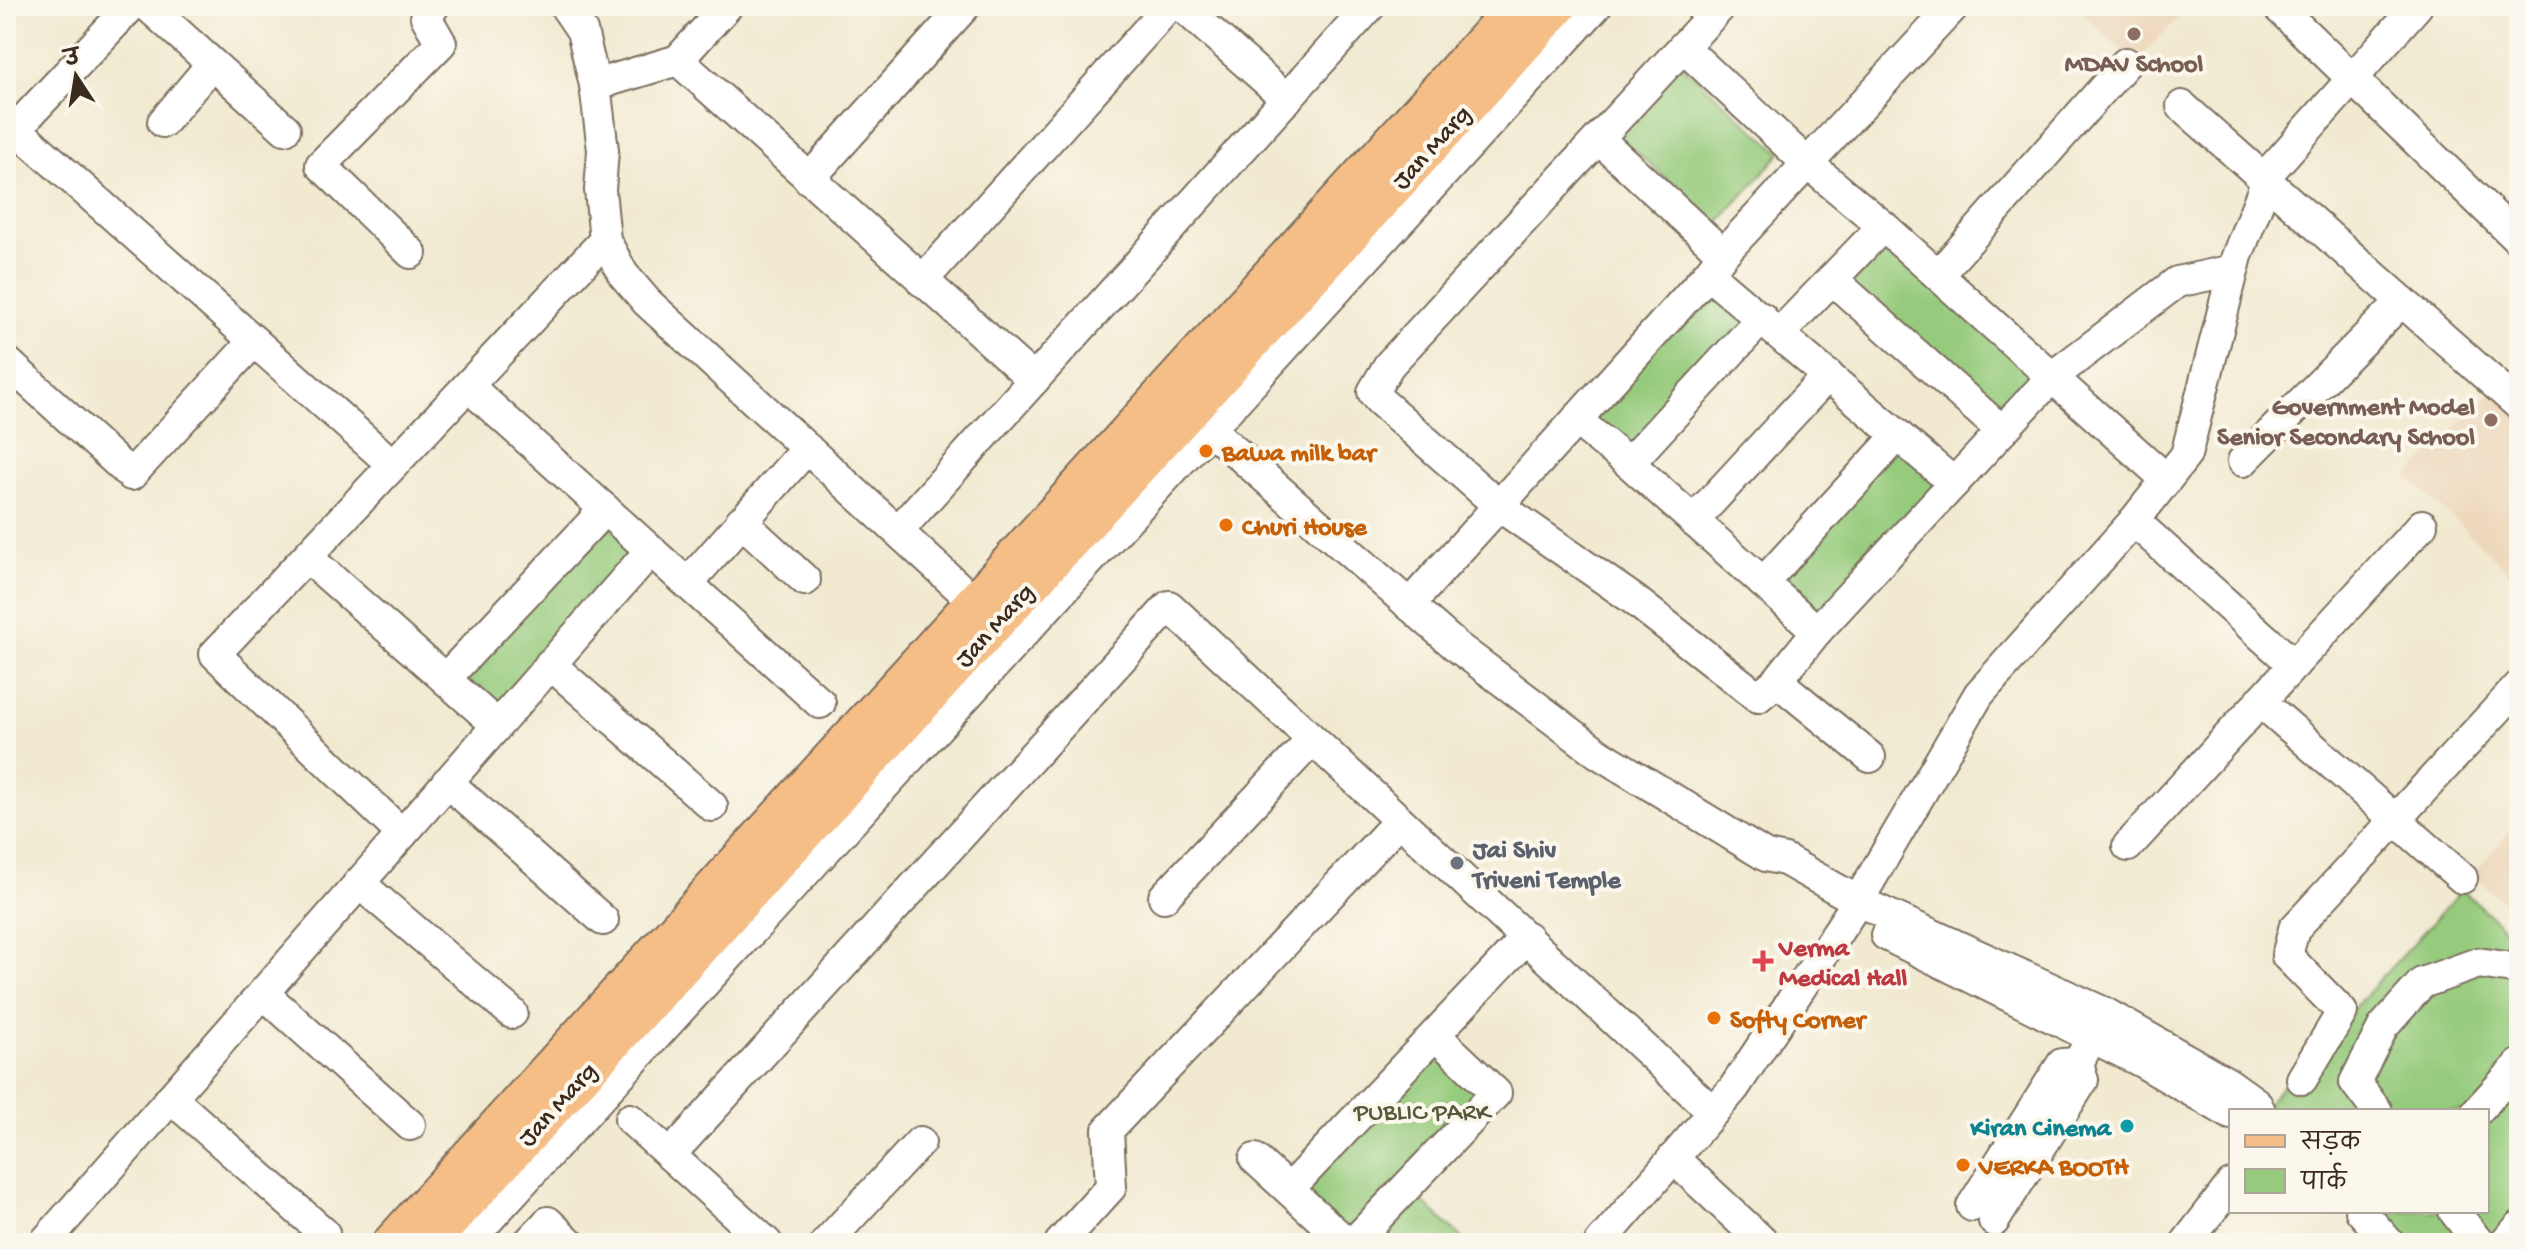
<svg xmlns="http://www.w3.org/2000/svg" width="2525" height="1249" viewBox="0 0 2525 1249" font-family="'Gochi Hand','Playpen Sans Deva',sans-serif">
<style>
.built{fill:#edd7bb}
.green{fill:#96cb7d;stroke:#687a4e;stroke-width:2}
.lines{fill:none;stroke-linecap:round;stroke-linejoin:round}
.minor-casing{stroke:#7b6d5d;stroke-width:34}
.major-casing{stroke:#7b6d5d;stroke-width:42}
.minor{stroke:#fff;stroke-width:30}
.major{stroke:#f6be87;stroke-width:38}
.education-dot{fill:#8d6e63;stroke:#fbf7ec;stroke-width:3}
.food-dot{fill:#e8710a;stroke:#fbf7ec;stroke-width:3}
.worship-dot{fill:#6b7280;stroke:#fbf7ec;stroke-width:3}
.health-dot{fill:#e0444e;stroke:#fbf7ec;stroke-width:3}
.culture-dot{fill:#0f9aa8;stroke:#fbf7ec;stroke-width:3}
.labels{text-anchor:middle;stroke-width:8;stroke-linejoin:round;paint-order:stroke}
.education-label{font-size:26px;font-weight:bold;fill:#785e54;stroke:#fbf7ec}
.street-label{font-size:26px;fill:#3b2a1e;stroke:#fbf7ec}
.food-label{font-size:26px;font-weight:bold;fill:#c56008;stroke:#fbf7ec;text-anchor:start}
.worship-label{font-size:26px;font-weight:bold;fill:#5b616d;stroke:#fbf7ec;text-anchor:start}
.health-label{font-size:26px;font-weight:bold;fill:#be3a42;stroke:#fbf7ec;text-anchor:start}
.park-label{font-size:26px;fill:#565a3a;stroke:#fbf7ec}
.culture-label{font-size:26px;font-weight:bold;fill:#0d838f;stroke:#fbf7ec;text-anchor:end}
</style>
<rect width="100%" height="100%" fill="#fbf7ec"/>
<filter id="ink" filterUnits="userSpaceOnUse"><feTurbulence type="fractalNoise" baseFrequency=".0125" numOctaves="2"/><feDisplacementMap in="SourceGraphic" scale="16" xChannelSelector="R" yChannelSelector="G"/><feConvolveMatrix kernelMatrix="1 2 1 2 8 2 1 2 1" color-interpolation-filters="sRGB"/></filter>
<filter id="wash" filterUnits="userSpaceOnUse"><feTurbulence type="fractalNoise" baseFrequency=".006" numOctaves="4" result="noise"/><feDisplacementMap in="SourceGraphic" scale="32" xChannelSelector="R" yChannelSelector="G"/><feGaussianBlur stdDeviation="1.8" result="paint"/><feColorMatrix in="noise" values="0 0 0 0 0 0 0 0 0 0 0 0 0 0 0 0 0 1.4 0 .05"/><feComposite in="paint" operator="in"/></filter>
<g filter="url(#wash)">
<rect width="100%" height="100%" fill="#f1ead1"/>
<!-- built -->
<g class="built">
<polygon points="2075,6 2189,6 2136,63"/>
<polygon points="2519,363 2519,581 2408,477"/>
<polygon points="2519,820 2519,917 2473,874"/>
</g>
<!-- green -->
<g class="green">
<polygon points="1679,63 1781,153 1717,224 1616,134"/>
<polygon points="1890,242 2043,379 2003,423 1850,286"/>
<polygon points="1702,274 1753,319 1629,455 1579,410"/>
<polygon points="1898,445 1942,485 1816,622 1772,582"/>
<polygon points="605,522 637,551 495,705 463,675"/>
<polygon points="2462,890 2519,942 2519,1239 2515,1243 2401,1243 2375,1211 2487,1211 2487,1111 2273,1111 2265,1105"/>
<polygon points="1435,1035 1496,1093 1353,1243 1289,1189"/>
<polygon points="1420,1199 1467,1243 1372,1242"/>
</g>
</g>
<g filter="url(#ink)">
<g class="lines">
<!-- minor casing -->
<g class="minor-casing">
<g id="minor">
<polyline points="148,6 285,129"/>
<polyline points="565,6 582,31 595,85 603,150 600,190 605,240 623,274 647,302 990,616"/>
<polyline points="1182,6 1287,99"/>
<polyline points="1721,6 1389,365 1373,392 1379,400 1499,506 1633,599 1758,697 1777,681 1870,757"/>
<polyline points="2277,6 2519,240"/>
<polyline points="1683,47 1807,163 1883,226 2166,479"/>
<polyline points="678,60 1034,380"/>
<polyline points="595,85 678,60 727,6"/>
<polyline points="2182,106 2519,405"/>
<polyline points="6,120 393,465"/>
<polyline points="163,122 212,64"/>
<polyline points="6,139 131,6"/>
<polyline points="1599,139 1723,254"/>
<polyline points="809,179 965,6"/>
<polyline points="411,253 321,165 441,43 426,17 434,6"/>
<polyline points="1708,274 1954,483"/>
<polyline points="1938,275 2126,63"/>
<polyline points="1832,279 2002,431"/>
<polyline points="922,281 1169,6"/>
<polyline points="1780,333 1883,226"/>
<polyline points="6,361 131,475 254,341"/>
<polyline points="468,386 820,703"/>
<polyline points="1195,416 1456,646 1598,753 1766,856 1785,860 1858,901 2105,1013 2228,1083 2256,1103 2260,1111"/>
<polyline points="1576,420 1629,463 1817,631"/>
<polyline points="2243,461 2402,301"/>
<polyline points="1629,463 1762,318"/>
<polyline points="741,521 805,580"/>
<polyline points="1693,521 1828,375"/>
<polyline points="2134,521 2294,665"/>
<polyline points="898,531 1370,6"/>
<polyline points="307,557 497,725"/>
<polyline points="688,583 807,448"/>
<polyline points="1763,583 1898,435"/>
<polyline points="1409,605 1708,274 1723,254 1954,6"/>
<polyline points="550,664 712,806"/>
<polyline points="445,679 605,509"/>
<polyline points="1777,681 1817,631 2052,377 2177,282 2233,270"/>
<polyline points="2260,701 2462,878"/>
<polyline points="447,782 603,920"/>
<polyline points="402,834 215,654 605,240"/>
<polyline points="2128,846 2422,525"/>
<polyline points="359,883 512,1013"/>
<polyline points="1164,897 1312,740"/>
<polyline points="1886,935 2142,1062 2231,1114"/>
<polyline points="263,993 410,1125"/>
<polyline points="2302,1079 2342,1012 2287,956 2294,929 2519,686"/>
<polyline points="171,1098 324,1233"/>
<polyline points="2377,1111 2355,1082 2383,1027 2422,983 2478,963 2519,969"/>
<polyline points="2477,1111 2519,1065"/>
<polyline points="630,1119 767,1243"/>
<polyline points="670,1155 1169,606 1713,1112"/>
<polyline points="1673,1158 1764,1243"/>
<polyline points="1255,1159 1347,1243"/>
<polyline points="1289,1189 1527,937"/>
<polyline points="1972,1206 2062,1064 2078,1063"/>
<polyline points="2361,1211 2389,1243"/>
<polyline points="2454,1211 2479,1243"/>
<polyline points="1994,1221 2083,1080 2078,1063 2100,1022"/>
<polyline points="44,1243 651,550"/>
<polyline points="467,1243 1596,6"/>
<polyline points="528,1243 548,1222 570,1243"/>
<polyline points="826,1243 920,1142"/>
<polyline points="1060,1243 1111,1187 1108,1130 1399,821"/>
<polyline points="1353,1243 1496,1093 1435,1035"/>
<polyline points="1600,1243 1734,1088 1858,901 1979,694 2134,521 2186,455 2237,256 2271,170 2417,6"/>
<polyline points="2186,1243 2231,1185"/>
<polyline points="2505,1243 2519,1227"/>
</g>
</g>
<!-- major casing -->
<g class="major-casing">
<g id="major">
<polyline points="392,1243 1516,6"/>
<polyline points="429,1243 1558,6"/>
</g>
</g>
<!-- minor -->
<use href="#minor" class="minor"/>
<!-- major -->
<use href="#major" class="major"/>
</g>
</g>
<!-- markers -->
<g class="education-dot">
<circle cx="2134" cy="34" r="8"/>
<circle cx="2491" cy="420" r="8"/>
</g>
<g class="food-dot">
<circle cx="1206" cy="451" r="8"/>
<circle cx="1226" cy="525" r="8"/>
<circle cx="1714" cy="1018" r="8"/>
<circle cx="1963" cy="1165" r="8"/>
</g>
<circle class="worship-dot" cx="1457" cy="863" r="8"/>
<path class="health-dot" d="M1759 949h8v8h8v8h-8v8h-8v-8h-8v-8h8z"/>
<circle class="culture-dot" cx="2127" cy="1126" r="8"/>
<g class="labels">
<!-- education labels -->
<g class="education-label">
<text x="2134" y="71">MDAV School</text>
<text x="2475" y="414" text-anchor="end">Government Model<tspan x="2475" dy="30">Senior Secondary School</tspan></text>
</g>
<!-- street labels -->
<g class="street-label">
<text transform="translate(1430 146) rotate(-48)" y="9">Jan Marg</text>
<text transform="translate(993 624) rotate(-48)" y="9">Jan Marg</text>
<text transform="translate(556 1103) rotate(-48)" y="9">Jan Marg</text>
</g>
<!-- food labels -->
<g class="food-label">
<text x="1222" y="460">Bawa milk bar</text>
<text x="1242" y="534">Churi House</text>
<text x="1730" y="1027">Softy Corner</text>
<text x="1979" y="1174">VERKA BOOTH</text>
</g>
<!-- worship labels -->
<g class="worship-label">
<text x="1473" y="857">Jai Shiv<tspan x="1473" dy="30">Triveni Temple</tspan></text>
</g>
<!-- health labels -->
<g class="health-label">
<text x="1779" y="955">Verma<tspan x="1779" dy="30">Medical Hall</tspan></text>
</g>
<!-- park labels -->
<g class="park-label">
<text x="1422" y="1119">PUBLIC PARK</text>
</g>
<!-- culture labels -->
<g class="culture-label">
<text x="2111" y="1135">Kiran Cinema</text>
</g>
</g>
<!-- margin -->
<rect width="2525" height="1249" fill="none" stroke="#fbf7ec" stroke-width="32"/>
<!-- legend -->
<rect x="2229" y="1109" width="260" height="104" fill="#fbf7ec" stroke="#aea59a" stroke-width="2"/>
<rect x="2245" y="1135" width="40" height="12" fill="#f6be87" stroke="#aea59a" stroke-width="2"/>
<text x="2301" y="1149" font-size="24" fill="#3b2a1e">सड़क</text>
<rect x="2245" y="1169" width="40" height="24" fill="#96cb7d" stroke="#aea59a" stroke-width="2"/>
<text x="2301" y="1189" font-size="24" fill="#3b2a1e">पार्क</text>
<!-- north arrow -->
<g transform="translate(76 76) rotate(348)" stroke="#fbf7ec" stroke-width="6" paint-order="stroke">
<path d="M0-6L14 30L0 20L-14 30Z" fill="#3b2a1e"/>
<text y="-12" font-size="22" font-weight="bold" text-anchor="middle" fill="#3b2a1e">उ</text>
</g>
</svg>
